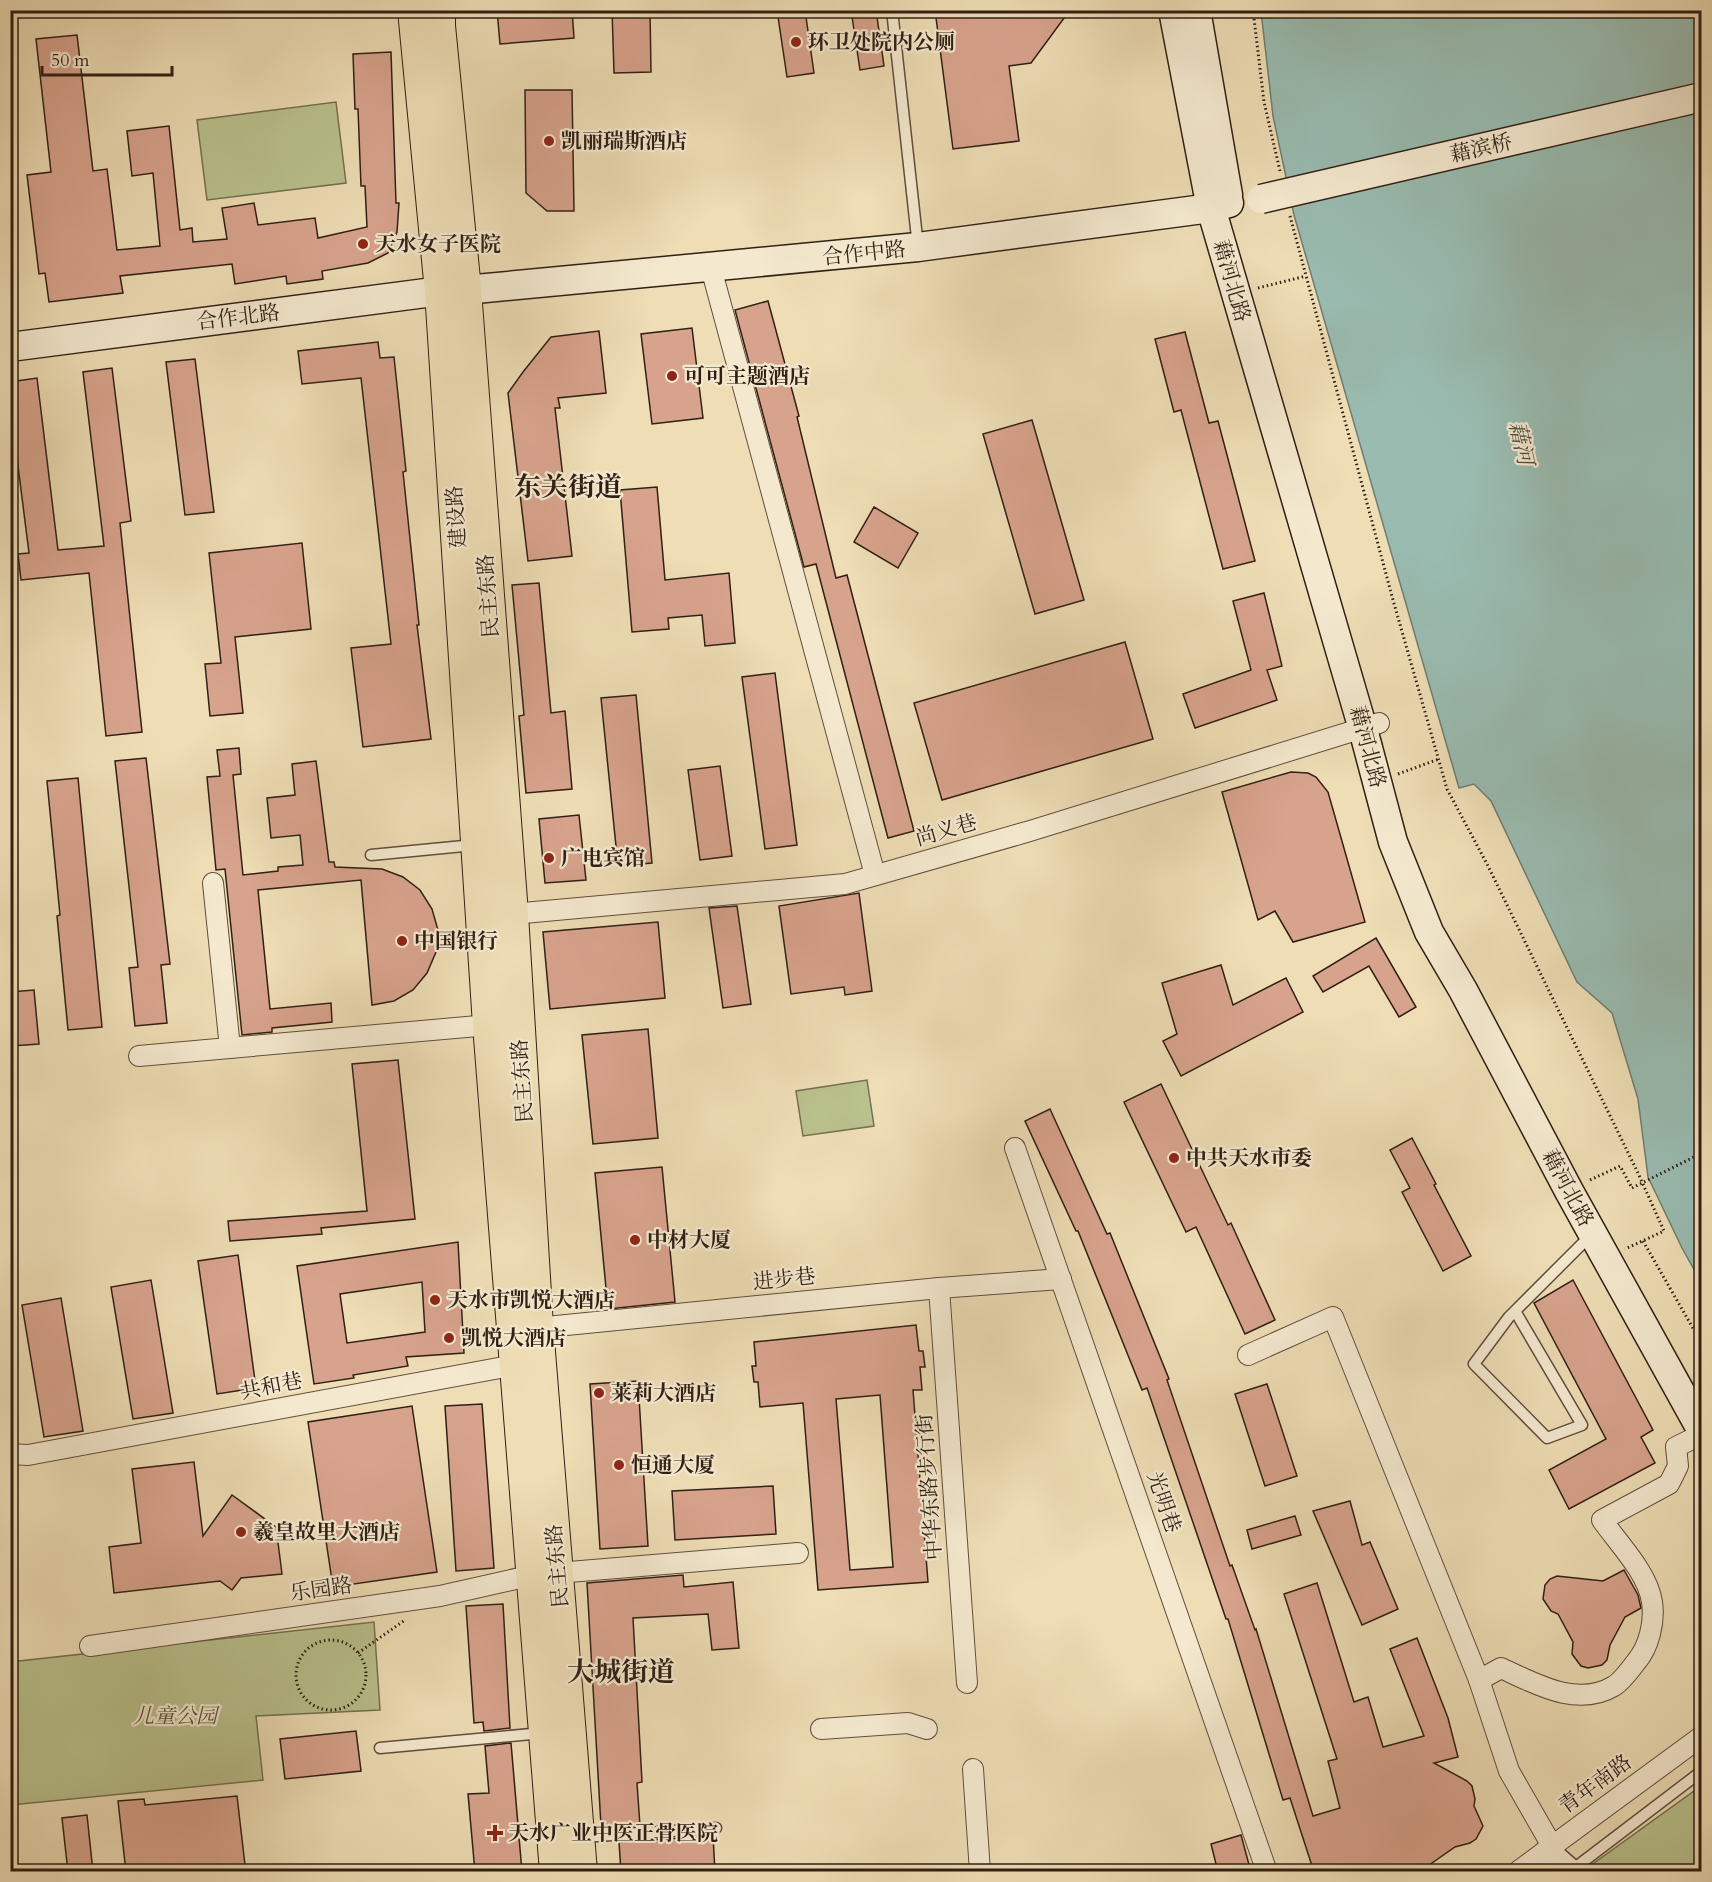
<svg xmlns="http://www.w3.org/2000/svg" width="1712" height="1882" viewBox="0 0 1712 1882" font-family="Cardo,'Noto Serif SC',serif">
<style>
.green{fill:#b9c18d;stroke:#747051;stroke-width:1.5}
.water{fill:#99bbb0;stroke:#6f7d72;stroke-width:1.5}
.building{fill:#d8a38d;stroke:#301f15;stroke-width:1.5;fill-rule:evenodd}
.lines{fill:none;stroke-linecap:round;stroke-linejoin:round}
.lane-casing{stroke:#604e3d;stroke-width:13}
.street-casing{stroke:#604e3d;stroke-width:22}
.secondary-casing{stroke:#301f15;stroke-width:31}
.primary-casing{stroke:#301f15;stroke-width:34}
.path{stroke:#301f15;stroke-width:3;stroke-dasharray:1.5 3;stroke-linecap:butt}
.lane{stroke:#f4e9cf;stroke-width:10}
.street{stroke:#f4e9cf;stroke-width:20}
.secondary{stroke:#f4e9cf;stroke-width:28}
.primary{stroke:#eeddb5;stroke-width:32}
.secondary-bridge-casing{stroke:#301f15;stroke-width:31;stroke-linecap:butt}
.path-bridge{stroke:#301f15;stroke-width:3;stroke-dasharray:1.5 3;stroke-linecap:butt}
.secondary-bridge{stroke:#f4e9cf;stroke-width:28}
.poi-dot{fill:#8f2418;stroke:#f4e9cf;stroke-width:2}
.labels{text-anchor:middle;stroke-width:4.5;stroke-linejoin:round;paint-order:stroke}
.poi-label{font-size:21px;font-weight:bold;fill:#301f15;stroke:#f4e9cf;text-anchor:start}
.street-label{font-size:21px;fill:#301f15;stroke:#f4e9cf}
.park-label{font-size:21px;font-style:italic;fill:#595039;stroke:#f4e9cf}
.water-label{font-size:22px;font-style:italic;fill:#504e44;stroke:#f4e9cf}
.district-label{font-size:27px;font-weight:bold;fill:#301f15;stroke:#f4e9cf}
</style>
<rect width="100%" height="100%" fill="#eeddb5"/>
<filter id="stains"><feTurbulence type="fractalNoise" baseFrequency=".00333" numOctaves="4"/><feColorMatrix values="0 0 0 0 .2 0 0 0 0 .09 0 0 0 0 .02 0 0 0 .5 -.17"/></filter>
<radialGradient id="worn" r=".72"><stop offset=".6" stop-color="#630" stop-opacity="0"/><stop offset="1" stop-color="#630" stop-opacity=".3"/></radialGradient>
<!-- green -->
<g class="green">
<polygon points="336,102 346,183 207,200 197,120"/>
<polygon points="867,1080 874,1126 803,1136 796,1091"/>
<polygon points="374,1622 380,1710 256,1716 263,1780 11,1805 10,1662"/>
<polygon points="1701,1786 1701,1871 1583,1871"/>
</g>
<!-- water -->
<polygon class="water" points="1261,11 1701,11 1701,1282 1682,1248 1648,1177 1638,1099 1612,1013 1577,982 1491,801 1474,784 1459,788 1294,215 1273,116"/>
<!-- building -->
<g class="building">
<polygon points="497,10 572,10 574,38 500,44"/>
<polygon points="612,10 650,10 651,72 614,73"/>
<polygon points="777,10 805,10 814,73 787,77"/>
<polygon points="851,10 876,10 884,66 860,70"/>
<polygon points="935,10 1070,10 1031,63 1009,66 1019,141 953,149"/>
<polygon points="77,35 93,171 107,169 117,250 160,246 153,173 132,176 127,131 169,126 180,230 192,228 193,242 227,239 222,208 254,203 258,225 315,218 318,238 367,227 365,186 361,186 358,109 355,109 353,54 391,52 396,203 399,203 397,232 388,253 368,263 322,271 323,279 287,284 286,276 235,284 232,264 120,276 123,293 49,302 45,273 39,274 27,175 51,172 36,39"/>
<polygon points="525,90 572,90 574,211 547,211 526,193"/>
<polygon points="768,301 799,416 797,417 836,578 847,575 914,831 888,838 816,564 804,567 735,310"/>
<polygon points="692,328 703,418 652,424 641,334"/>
<polygon points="599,331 606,393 558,398 560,408 555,408 572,556 528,561 508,393 523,372 551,337"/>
<polygon points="1185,332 1209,423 1218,421 1255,561 1223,569 1181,410 1174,412 1155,339"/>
<polygon points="378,342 380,358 394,357 406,471 403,472 419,625 417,625 431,739 363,747 351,648 391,644 361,378 302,384 298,351"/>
<polygon points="195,359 214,512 185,515 166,362"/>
<polygon points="112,368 131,521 120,523 142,732 106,736 89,573 21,580 18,554 29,553 10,403 10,382 37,378 58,550 104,546 83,372"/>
<polygon points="1032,420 1084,600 1035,614 983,434"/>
<polygon points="657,487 665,580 729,573 735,643 705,646 702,615 668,618 669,629 632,632 620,490"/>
<polygon points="874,507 918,533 898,568 854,542"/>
<polygon points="302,543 311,629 235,637 243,713 210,716 205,664 221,663 209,553"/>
<polygon points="539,583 551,713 565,711 572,789 526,793 519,716 524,715 512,585"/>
<polygon points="1264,593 1282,666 1267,670 1277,700 1195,728 1183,694 1251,670 1233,601"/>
<polygon points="1125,642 1153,739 942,800 914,703"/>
<polygon points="775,673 797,845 765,849 742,677"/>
<polygon points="636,695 652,863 618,866 601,698"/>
<polygon points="239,748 241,774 233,775 243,875 278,871 278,867 303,865 300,835 271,838 267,798 295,795 292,764 316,761 329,862 334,862 335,867 382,869 403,877 420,890 432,909 438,930 436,952 427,973 413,990 394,1001 372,1005 361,880 258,890 270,1009 331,1003 332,1022 272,1028 272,1032 242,1035 225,869 216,870 207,777 220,776 217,750"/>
<polygon points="146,758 170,964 161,965 167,1023 135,1026 129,968 138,967 115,761"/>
<polygon points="720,766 732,856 700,860 688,770"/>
<polygon points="1291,772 1308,773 1316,777 1328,792 1365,922 1293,942 1275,911 1258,920 1222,792"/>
<polygon points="78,778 102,1027 68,1030 57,916 60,915 47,781"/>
<polygon points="579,815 586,880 545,883 539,819"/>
<polygon points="859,893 872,991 845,995 844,987 791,994 779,906"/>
<polygon points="737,906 751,1004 723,1008 709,908"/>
<polygon points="658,922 665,998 550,1009 543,932"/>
<polygon points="1376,938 1416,1007 1399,1017 1369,966 1323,992 1313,976"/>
<polygon points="1221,965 1233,1005 1286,978 1303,1012 1181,1076 1163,1041 1177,1034 1162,983"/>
<polygon points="34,990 39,1044 12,1046 10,992"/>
<polygon points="648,1029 658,1138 593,1144 582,1035"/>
<polygon points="398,1060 415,1219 321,1228 322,1234 230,1241 228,1221 367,1211 352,1064"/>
<polygon points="1161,1084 1228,1225 1231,1223 1275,1320 1245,1334 1196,1227 1186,1232 1124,1102"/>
<polygon points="1050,1109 1107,1234 1110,1233 1169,1379 1167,1380 1230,1566 1232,1565 1255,1630 1256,1629 1313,1816 1340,1808 1328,1761 1337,1759 1284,1594 1317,1583 1354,1702 1368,1697 1383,1747 1424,1736 1390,1649 1417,1638 1448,1718 1458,1757 1434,1763 1467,1781 1472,1786 1475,1799 1474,1806 1483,1826 1476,1839 1470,1843 1455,1847 1419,1872 1314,1872 1290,1798 1283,1800 1228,1619 1226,1619 1147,1388 1142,1390 1078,1231 1076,1231 1025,1121"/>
<polygon points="1412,1138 1436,1184 1434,1185 1471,1256 1443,1271 1402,1192 1410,1188 1390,1150"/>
<polygon points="662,1167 675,1302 608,1309 595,1173"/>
<path d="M 458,1242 L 464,1353 L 406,1357 L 408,1366 L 353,1375 L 354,1378 L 314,1384 L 297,1266 ZM 422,1282 L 425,1332 L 347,1343 L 340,1294 Z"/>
<polygon points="238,1255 256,1388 217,1394 198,1261"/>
<polygon points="151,1280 173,1413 133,1419 111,1287"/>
<polygon points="1573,1280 1653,1430 1641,1437 1655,1463 1569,1509 1549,1470 1606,1439 1534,1303"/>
<polygon points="61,1298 83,1431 44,1437 22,1305"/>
<path d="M 916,1325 L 919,1351 L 923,1351 L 925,1367 L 920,1367 L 922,1390 L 913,1390 L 928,1582 L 818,1590 L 803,1403 L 760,1407 L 758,1382 L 754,1382 L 752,1366 L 756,1366 L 754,1342 ZM 880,1395 L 893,1567 L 850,1570 L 836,1399 Z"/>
<polygon points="638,1381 648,1546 600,1549 590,1384"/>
<polygon points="1267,1384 1297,1476 1265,1486 1235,1394"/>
<polygon points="482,1404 494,1568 456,1571 445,1406"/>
<polygon points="412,1406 437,1572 333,1587 308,1422"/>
<polygon points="194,1462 203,1536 232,1495 276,1527 282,1574 241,1578 232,1590 220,1581 114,1593 109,1547 141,1543 132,1469"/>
<polygon points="773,1486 776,1534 675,1540 672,1491"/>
<polygon points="1350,1501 1362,1545 1370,1542 1398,1609 1362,1625 1313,1511"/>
<polygon points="1295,1516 1301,1535 1252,1549 1247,1530"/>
<polygon points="1624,1570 1638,1595 1641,1608 1625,1617 1610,1645 1607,1660 1602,1665 1588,1668 1581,1666 1572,1654 1573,1642 1558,1614 1551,1611 1543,1599 1545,1585 1550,1579 1557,1576 1603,1581"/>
<polygon points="683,1575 684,1587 733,1582 739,1648 712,1650 708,1614 633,1618 642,1782 637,1783 640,1826 601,1826 587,1583"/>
<polygon points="503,1604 510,1728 484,1731 483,1722 474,1723 466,1606"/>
<polygon points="356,1731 361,1771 285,1779 280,1739"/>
<polygon points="511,1743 522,1872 475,1872 468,1794 489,1793 485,1746"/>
<polygon points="237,1796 245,1865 170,1872 126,1872 118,1801 144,1799 145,1805"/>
<polygon points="87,1815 93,1872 68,1872 62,1818"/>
<polygon points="1241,1835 1251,1872 1218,1872 1211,1844"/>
<polygon points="713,1836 715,1872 621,1872 619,1842"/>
</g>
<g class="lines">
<!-- lane casing -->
<g class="lane-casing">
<g id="lane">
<polyline points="892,10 918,247"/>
<polyline points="371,855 474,845"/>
<polyline points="1515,1311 1582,1425 1547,1438 1474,1364 1509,1317 1592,1234"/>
<polyline points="380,1748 542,1733"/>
<polyline points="582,1837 716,1828"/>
<polyline points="1552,1846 1576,1867 1702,1771"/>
</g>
</g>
<!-- street casing -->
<g class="street-casing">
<g id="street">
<polyline points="711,268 875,875"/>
<polyline points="213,883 230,1048"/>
<polyline points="512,914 845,884 1030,831 1379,723"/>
<polyline points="139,1056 489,1025"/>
<polyline points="1015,1148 1267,1872"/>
<polyline points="939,1288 967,1683"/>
<polyline points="526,1329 939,1288 1061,1279"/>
<path d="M 1248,1355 L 1333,1317 L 1479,1680 L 1501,1668 C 1536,1684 1577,1708 1614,1686 C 1622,1681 1630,1670 1636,1662 C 1649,1647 1655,1622 1652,1602 C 1648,1573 1618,1543 1602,1520 L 1669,1484 L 1678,1466 L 1676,1447 L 1702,1434"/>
<polyline points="10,1454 28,1455 526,1363"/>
<polyline points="90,1646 440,1596 533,1575 798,1553"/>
<polyline points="1479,1680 1509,1771 1552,1846"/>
<polyline points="821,1729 908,1723 927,1729"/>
<polyline points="973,1769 980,1872"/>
<polyline points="1545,1851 1560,1872"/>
<polyline points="1517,1872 1702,1736"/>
</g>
</g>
<!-- secondary casing -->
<g class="secondary-casing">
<g id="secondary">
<polyline points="1173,10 1211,208 1363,729 1393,842 1429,932 1463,990 1569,1191 1702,1431"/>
<polyline points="1196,10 1228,195"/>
<polyline points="10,347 441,291 465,290 918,247 1211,208 1229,203"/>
</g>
</g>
<!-- primary casing -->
<g class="primary-casing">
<g id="primary">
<polyline points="414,10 441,291 489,1025 556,1872"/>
<polyline points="439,10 439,26 465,290 512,914 537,1327 581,1872"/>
</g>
</g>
<!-- path -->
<g class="path">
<polyline points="1253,10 1264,102 1280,171"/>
<polyline points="1290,216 1393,600 1447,789 1487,864 1638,1173 1664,1231 1625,1249"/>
<polyline points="1258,288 1306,276"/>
<polyline points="1398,774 1439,759"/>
<polyline points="1590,1180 1620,1166 1632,1188"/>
<polyline points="1643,1241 1702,1344"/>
<circle cx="331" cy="1675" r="35"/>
<polyline points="358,1653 405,1620"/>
</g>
<!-- lane -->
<use href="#lane" class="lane"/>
<!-- street -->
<use href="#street" class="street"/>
<!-- secondary -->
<use href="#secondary" class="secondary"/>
<!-- primary -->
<use href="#primary" class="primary"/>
<!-- secondary-bridge casing -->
<g class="secondary-bridge-casing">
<polyline id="secondary-bridge" points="1261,199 1702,97"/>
</g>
<!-- path-bridge -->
<polyline class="path-bridge" points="1632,1188 1702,1153"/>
<!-- secondary-bridge -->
<use href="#secondary-bridge" class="secondary-bridge"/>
</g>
<!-- markers -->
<g class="poi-dot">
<circle cx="796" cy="42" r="6"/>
<circle cx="549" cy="141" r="6"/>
<circle cx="363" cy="244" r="6"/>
<circle cx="672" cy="376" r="6"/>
<circle cx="549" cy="858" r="6"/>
<circle cx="402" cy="941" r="6"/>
<circle cx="1174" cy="1158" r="6"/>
<circle cx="635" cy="1240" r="6"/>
<circle cx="435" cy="1300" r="6"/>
<circle cx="449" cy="1338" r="6"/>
<circle cx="599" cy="1393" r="6"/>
<circle cx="619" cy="1465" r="6"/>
<circle cx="241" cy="1532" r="6"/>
<path d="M492 1824h6v6h6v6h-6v6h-6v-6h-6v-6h6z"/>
</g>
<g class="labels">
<!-- poi labels -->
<g class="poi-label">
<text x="808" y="49">环卫处院内公厕</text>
<text x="561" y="148">凯丽瑞斯酒店</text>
<text x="375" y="251">天水女子医院</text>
<text x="684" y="383">可可主题酒店</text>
<text x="561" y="865">广电宾馆</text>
<text x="414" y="948">中国银行</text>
<text x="1186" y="1165">中共天水市委</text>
<text x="647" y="1247">中材大厦</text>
<text x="447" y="1307">天水市凯悦大酒店</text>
<text x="461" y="1345">凯悦大酒店</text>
<text x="611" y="1400">莱莉大酒店</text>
<text x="631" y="1472">恒通大厦</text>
<text x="253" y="1539">羲皇故里大酒店</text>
<text x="508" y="1840">天水广业中医正骨医院</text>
</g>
<!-- street labels -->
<g class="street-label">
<text transform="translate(1481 148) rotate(-13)" y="7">藉滨桥</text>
<text transform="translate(864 253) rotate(-6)" y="7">合作中路</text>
<text transform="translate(1232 281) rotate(74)" y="7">藉河北路</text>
<text transform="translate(238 317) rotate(-7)" y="7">合作北路</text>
<text transform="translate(456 517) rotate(-94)" y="7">建设路</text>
<text transform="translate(488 596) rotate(-94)" y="7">民主东路</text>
<text transform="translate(1368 747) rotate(75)" y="7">藉河北路</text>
<text transform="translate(946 830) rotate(-16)" y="7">尚义巷</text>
<text transform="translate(522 1081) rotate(-94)" y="7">民主东路</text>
<text transform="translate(1568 1188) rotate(62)" y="7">藉河北路</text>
<text transform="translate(784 1279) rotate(-6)" y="7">进步巷</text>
<text transform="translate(271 1386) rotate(-11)" y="7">共和巷</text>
<text transform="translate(929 1487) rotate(-94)" y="7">中华东路步行街</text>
<text transform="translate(1164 1502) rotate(71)" y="7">光明巷</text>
<text transform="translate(557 1566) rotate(-95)" y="7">民主东路</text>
<text transform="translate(321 1589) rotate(-8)" y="7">乐园路</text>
<text transform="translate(1595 1784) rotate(-36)" y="7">青年南路</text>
</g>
<!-- park labels -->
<g class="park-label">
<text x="175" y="1723">儿童公园</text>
</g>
<!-- water labels -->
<g class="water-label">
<text transform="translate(1522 443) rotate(77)" y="8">藉河</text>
</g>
<!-- district labels -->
<g class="district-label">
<text x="568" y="496">东关街道</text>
<text x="621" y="1681">大城街道</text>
</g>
</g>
<!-- margin -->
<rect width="1712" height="1882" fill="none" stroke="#eeddb5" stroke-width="36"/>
<rect x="12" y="12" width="1688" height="1858" fill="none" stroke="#301f15" stroke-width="3"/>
<rect x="18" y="18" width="1676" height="1846" fill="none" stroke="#301f15" stroke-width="1.5"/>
<!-- scale -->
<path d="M42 66v9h130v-9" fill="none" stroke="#301f15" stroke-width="3"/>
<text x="51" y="66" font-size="18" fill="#301f15" stroke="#f4e9cf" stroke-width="4.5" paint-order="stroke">50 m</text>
<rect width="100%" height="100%" filter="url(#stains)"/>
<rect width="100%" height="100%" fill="url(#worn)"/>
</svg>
